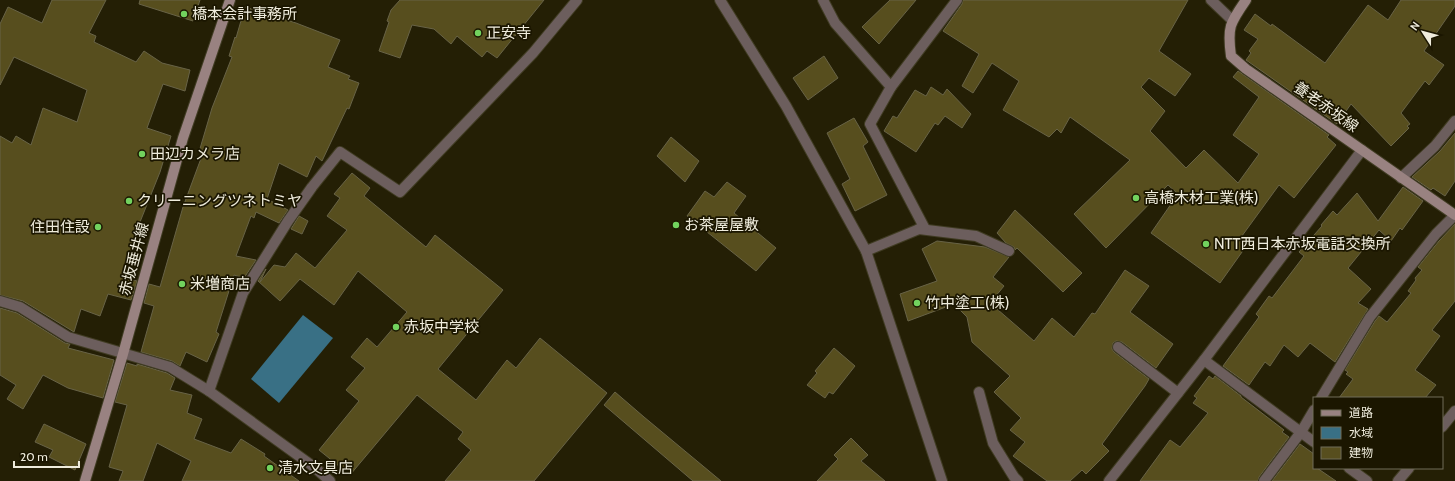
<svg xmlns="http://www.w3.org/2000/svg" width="1455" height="481" viewBox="0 0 1455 481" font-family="Cabin,'Noto Sans JP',sans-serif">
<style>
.water{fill:#397085}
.building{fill:#574e1e;stroke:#686347}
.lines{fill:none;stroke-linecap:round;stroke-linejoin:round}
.minor-casing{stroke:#403c23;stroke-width:12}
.secondary-casing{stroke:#403c23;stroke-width:12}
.minor{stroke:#6c5e5d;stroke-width:10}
.secondary{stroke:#998281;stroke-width:10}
.poi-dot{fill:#72d25e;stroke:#1b1600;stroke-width:1.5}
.labels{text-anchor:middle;stroke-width:3.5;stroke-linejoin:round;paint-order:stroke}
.poi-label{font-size:15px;fill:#efecdc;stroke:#1b1600;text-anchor:start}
.street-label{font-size:15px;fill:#efecdc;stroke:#1b1600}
</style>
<rect width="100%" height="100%" fill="#241f05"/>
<!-- water -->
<polygon class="water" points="303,315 333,338 279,403 251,379"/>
<!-- building -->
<g class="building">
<polygon points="52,0 106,0 89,33 96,36 94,42 136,62 144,51 162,63 190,70 185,91 163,84 147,128 171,136 160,172 140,222 141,222 123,277 137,281 131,300 108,294 100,316 81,309 74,332 23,301 0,295 0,136 12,143 16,136 31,145 43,108 77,122 87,90 14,57 0,85 0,24 8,7 42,23"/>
<polygon points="140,0 200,0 193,21 139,4"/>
<polygon points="400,0 544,0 497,58 487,51 482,57 457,36 451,44 434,29 412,25 400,58 379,51 389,22 387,21 391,10"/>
<polygon points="890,0 916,0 879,44 862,27"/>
<polygon points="963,0 1188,0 1159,51 1191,74 1175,96 1149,78 1141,87 1165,111 1150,131 1186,168 1204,150 1238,183 1259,154 1233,135 1259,97 1233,77 1238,71 1329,135 1327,137 1336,145 1294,198 1279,185 1239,240 1247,245 1220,283 1151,233 1178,194 1168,185 1106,248 1074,214 1130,160 1070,117 1061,133 1057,129 1049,137 1003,110 1019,81 992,63 973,93 962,86 979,54 943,31 962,4"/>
<polygon points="1401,0 1455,0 1455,6 1424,51 1444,65 1429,85 1425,81 1401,113 1410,124 1407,126 1409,128 1391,146 1351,104 1337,124 1246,60 1251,53 1249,51 1258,39 1244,30 1255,14 1271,26 1272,24 1325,63 1368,5 1388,20"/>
<polygon points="245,7 296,23 340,40 328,67 350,76 348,79 359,83 349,109 347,108 322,161 316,156 307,177 279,163 267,199 288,210 279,223 256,212 254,218 251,216 236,256 256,260 244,278 234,275 216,332 219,334 207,362 186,352 180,366 172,361 141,352 154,306 144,303 149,284 160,287 183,207 203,153 199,152 212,108 232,57 229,56 235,37 236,38"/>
<polygon points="824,56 838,78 808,100 793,78"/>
<polygon points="931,87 943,95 947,89 971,114 962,128 945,116 938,125 935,123 916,152 884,131 893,116 897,118 915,90 926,96"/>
<polygon points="854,118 868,142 863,146 887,195 855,211 842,184 850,179 827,133"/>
<polygon points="1455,133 1455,181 1445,196 1433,188 1431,190 1412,177 1440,151"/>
<polygon points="671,137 699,161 685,182 657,156"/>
<polygon points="352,173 370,188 364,196 426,247 435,235 503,290 438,369 476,400 507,360 516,368 540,338 607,393 534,481 445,481 471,450 458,439 463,432 417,395 350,475 319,450 359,401 346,390 365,368 351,357 367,338 377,347 407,312 358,271 334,305 300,279 280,301 258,281 266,269 260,282 274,265 285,267 296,253 315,268 347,230 327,216 340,198 334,194"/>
<polygon points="727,182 746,196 734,213 776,248 756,271 687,216 705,191 714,197"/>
<polygon points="1403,187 1423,201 1402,230 1400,228 1391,241 1379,230 1348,268 1371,289 1358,303 1368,309 1335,362 1310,343 1298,357 1284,345 1270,366 1265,362 1249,385 1223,366 1259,317 1256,314 1269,296 1272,298 1304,256 1299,252 1322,226 1321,225 1333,211 1337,215 1357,193 1378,221"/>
<polygon points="1015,210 1082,273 1063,292 1017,248 1015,250 1014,247 1006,243 997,233"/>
<polygon points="299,216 308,221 302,234 291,229"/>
<polygon points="1455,224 1455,301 1432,330 1440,336 1415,370 1436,385 1425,398 1339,398 1353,379 1346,374 1348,372 1345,370 1375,321 1379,316 1387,322 1411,293 1408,291 1416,280 1415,278 1422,270 1418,267 1439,241"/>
<polygon points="937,241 985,247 1009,257 993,277 1004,286 990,303 1034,341 1052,318 1074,337 1092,313 1095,314 1125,270 1149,286 1130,312 1173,344 1156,368 1122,342 1116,341 1113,343 1112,349 1114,352 1149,379 1145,386 1102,444 1109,451 1086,474 1082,470 1070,481 1047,481 1013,456 1025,442 1010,430 1021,418 994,392 1010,376 972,342 967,317 954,304 908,321 900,294 937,281 922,249"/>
<polygon points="0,308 17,313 65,343 70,344 68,348 114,360 103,398 68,388 43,375 23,409 7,399 16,385 0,375"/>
<polygon points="834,348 855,366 833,394 829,392 825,398 807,385 817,373 815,371"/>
<polygon points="127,363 137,366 137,364 167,373 175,378 170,390 192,395 187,413 202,419 194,439 231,453 241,439 265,454 264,456 299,481 182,481 191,461 157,443 143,481 119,481 123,471 109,467 127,405 115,402"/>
<polygon points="1209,376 1213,379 1215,376 1241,396 1241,397 1284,430 1282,432 1289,437 1259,477 1258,481 1140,481 1170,440 1180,447 1208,413 1193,403 1197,398 1194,396"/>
<polygon points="615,392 644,417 721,481 693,481 604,405"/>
<polygon points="44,424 86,444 75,470 49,457 53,450 35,442"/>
<polygon points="851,438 868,455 861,461 885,481 817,481 838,459 834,455"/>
<polygon points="1300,444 1314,454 1314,468 1317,468 1336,481 1272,481"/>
</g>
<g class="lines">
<!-- minor casing -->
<g class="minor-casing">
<g id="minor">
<polyline points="720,0 786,106 866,251"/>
<polyline points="823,0 835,23 891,87"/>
<polyline points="1211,0 1232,20"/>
<polyline points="1401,178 1435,146 1455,121"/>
<polyline points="919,229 976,236 1009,251"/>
<polyline points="0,301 20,307 68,337 170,367 209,391 314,467 330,481"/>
<polyline points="1118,347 1178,393"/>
<polyline points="1204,360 1314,442"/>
<polyline points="209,391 243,293 288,221 312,187 340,152 400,192 533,53 577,0"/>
<polyline points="979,392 993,443 1014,477 1018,481"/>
<polyline points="1321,398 1370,317 1436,234 1455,215"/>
<polyline points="1442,427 1455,411"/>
<polyline points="1349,468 1367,481"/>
<polyline points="942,481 866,251 924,227 870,124 891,87 957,0"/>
<polyline points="1109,481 1204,360 1362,150"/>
<polyline points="1264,481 1301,432 1314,410"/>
<polyline points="1398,481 1409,468"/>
</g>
</g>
<!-- secondary casing -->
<g class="secondary-casing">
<g id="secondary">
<path d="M 1246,0 C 1230,23 1227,27 1231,56 L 1246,69 L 1455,215"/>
<polyline points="85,481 123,354 183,138 230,0"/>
</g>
</g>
<!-- minor -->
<use href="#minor" class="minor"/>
<!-- secondary -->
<use href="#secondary" class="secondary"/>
</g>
<!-- markers -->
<g class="poi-dot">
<circle cx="184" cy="14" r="4"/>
<circle cx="478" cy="33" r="4"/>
<circle cx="142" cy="154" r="4"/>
<circle cx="1136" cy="198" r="4"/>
<circle cx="129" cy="201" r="4"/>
<circle cx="676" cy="225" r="4"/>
<circle cx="98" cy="227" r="4"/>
<circle cx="1206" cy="244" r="4"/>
<circle cx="182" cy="284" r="4"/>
<circle cx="917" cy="303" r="4"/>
<circle cx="396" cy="327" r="4"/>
<circle cx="270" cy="468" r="4"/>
</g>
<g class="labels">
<!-- poi labels -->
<g class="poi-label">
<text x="192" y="19">橋本会計事務所</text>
<text x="486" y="38">正安寺</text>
<text x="150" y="159">田辺カメラ店</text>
<text x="1144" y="203">高橋木材工業(株)</text>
<text x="137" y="206">クリーニングツネトミヤ</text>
<text x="684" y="230">お茶屋屋敷</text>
<text x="90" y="232" text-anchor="end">住田住設</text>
<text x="1214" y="249">NTT西日本赤坂電話交換所</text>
<text x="190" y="289">米増商店</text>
<text x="925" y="308">竹中塗工(株)</text>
<text x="404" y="332">赤坂中学校</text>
<text x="278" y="473">清水文具店</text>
</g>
<!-- street labels -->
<g class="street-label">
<text transform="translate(1326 107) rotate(35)" y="5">養老赤坂線</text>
<text transform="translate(134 259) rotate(-75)" y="5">赤坂垂井線</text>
</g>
</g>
<!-- legend -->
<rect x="1313" y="397" width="130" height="72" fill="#1b1600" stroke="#706c58"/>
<rect x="1321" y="410" width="20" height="6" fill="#998281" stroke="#706c58"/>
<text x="1349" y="417" font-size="12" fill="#efecdc">道路</text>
<rect x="1321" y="427" width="20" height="12" fill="#397085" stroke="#706c58"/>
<text x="1349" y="437" font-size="12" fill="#efecdc">水域</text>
<rect x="1321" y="447" width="20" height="12" fill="#574e1e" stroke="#706c58"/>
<text x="1349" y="457" font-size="12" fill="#efecdc">建物</text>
<!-- north arrow -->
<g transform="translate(1423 32) rotate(306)" stroke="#1b1600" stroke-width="3" paint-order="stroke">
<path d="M0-3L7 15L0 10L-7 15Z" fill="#efecdc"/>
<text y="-6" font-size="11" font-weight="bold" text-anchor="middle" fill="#efecdc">N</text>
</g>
<!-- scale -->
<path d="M14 461v6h65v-6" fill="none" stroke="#efecdc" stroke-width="2"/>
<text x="20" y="461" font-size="12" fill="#efecdc" stroke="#1b1600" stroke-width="3" paint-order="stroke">20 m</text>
</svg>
